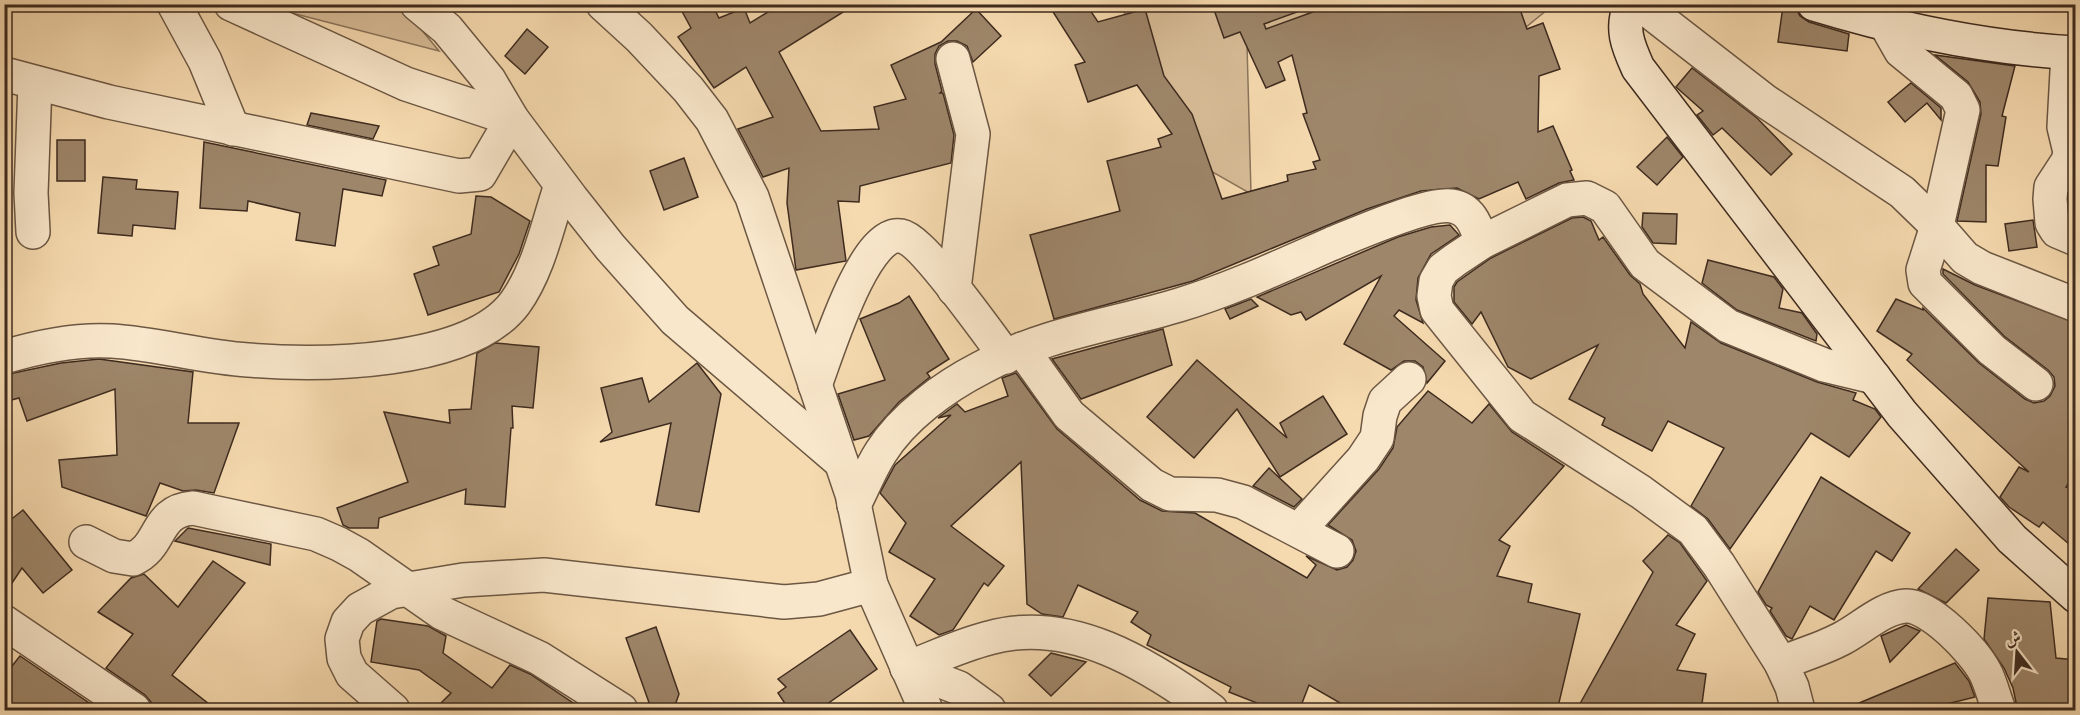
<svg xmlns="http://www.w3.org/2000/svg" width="2080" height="715" viewBox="0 0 2080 715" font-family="'Sorts Mill Goudy',Amiri,serif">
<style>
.green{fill:#d7bc97;stroke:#8a745b;stroke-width:1.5}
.building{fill:#9e866a;stroke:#3e2b1f;stroke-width:1.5}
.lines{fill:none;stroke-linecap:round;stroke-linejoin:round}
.minor-casing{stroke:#6c5743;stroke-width:36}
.secondary-casing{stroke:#3e2b1f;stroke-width:36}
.minor{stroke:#f9e7cb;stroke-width:33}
.secondary{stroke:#f9e7cb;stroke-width:33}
</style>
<rect width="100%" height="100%" fill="#f6daaf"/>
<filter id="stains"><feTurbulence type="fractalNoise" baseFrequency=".00333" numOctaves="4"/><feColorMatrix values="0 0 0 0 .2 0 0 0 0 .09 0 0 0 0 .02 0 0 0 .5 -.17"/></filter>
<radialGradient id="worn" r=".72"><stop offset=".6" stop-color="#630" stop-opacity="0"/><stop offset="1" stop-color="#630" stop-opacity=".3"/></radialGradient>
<!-- green -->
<g class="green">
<polygon points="261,5 401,5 439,51"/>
<polygon points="1121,5 1325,5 1247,44 1251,194 1188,158"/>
<polygon points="1476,5 1553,5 1520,32"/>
</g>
<!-- building -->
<g class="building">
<polygon points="678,4 712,4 719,18 744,8 750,23 781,4 856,4 779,52 821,131 879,129 874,107 906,99 891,65 941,42 976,9 1001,36 973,62 967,46 957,41 948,41 939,46 935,54 935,64 942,91 940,93 943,93 954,135 951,163 860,186 859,202 838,201 846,261 796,270 787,203 789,168 763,177 738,129 773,117 746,67 714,88 678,37 691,28"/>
<polygon points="1048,4 1086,4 1098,22 1145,9 1164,76 1192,114 1222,199 1288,181 1287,175 1316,169 1313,162 1320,160 1303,114 1307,113 1292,55 1278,62 1285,80 1266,88 1240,32 1224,38 1212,4 1307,4 1308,8 1264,24 1266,29 1335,4 1518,4 1527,29 1543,23 1560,69 1539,76 1538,132 1553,126 1572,170 1570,171 1574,180 1559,183 1526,199 1518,182 1479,199 1457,188 1421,191 1367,209 1193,281 1054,319 1030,235 1120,211 1107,161 1161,147 1158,139 1172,134 1137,85 1088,102 1075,65 1085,62"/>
<polygon points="1783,6 1796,8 1800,16 1809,22 1849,34 1847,51 1778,42"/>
<polygon points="527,29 548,47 525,74 505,56"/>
<polygon points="1935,55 2015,66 2002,116 2006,117 1998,166 1986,165 1986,222 1957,221 1981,114 1980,102 1968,82"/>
<polygon points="1692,68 1757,118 1792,154 1771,175 1722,128 1713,135 1697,115 1703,111 1676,87"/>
<polygon points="1911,83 1941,108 1941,120 1927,103 1905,122 1888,102"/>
<polygon points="311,113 379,126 373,139 307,125"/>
<polygon points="1667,137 1683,157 1657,185 1637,167"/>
<rect x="57" y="140" width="28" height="41"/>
<polygon points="204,142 386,180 382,196 343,189 335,246 296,240 300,213 248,201 247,211 200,208"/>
<polygon points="684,158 698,197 664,210 650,171"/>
<polygon points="103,177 137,180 136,189 178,192 175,229 133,225 132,236 98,233"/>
<polygon points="476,196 491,197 530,221 519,254 499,292 428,315 414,274 439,265 433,247 471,234"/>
<polygon points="1643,213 1677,214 1676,244 1653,243 1642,227"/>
<polygon points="1583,217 1591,221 1599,240 1603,237 1630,275 1640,284 1643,294 1685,348 1691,322 1721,343 1817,382 1856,393 1853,400 1875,409 1881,417 1849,457 1811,433 1730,549 1708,519 1691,506 1724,448 1668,421 1652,451 1602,425 1605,418 1569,399 1598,345 1531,379 1508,367 1481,312 1472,324 1454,302 1454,287 1457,282 1491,258 1572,218"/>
<polygon points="2033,220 2037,247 2009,251 2005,224"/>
<polygon points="1450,225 1459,235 1431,254 1418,278 1416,300 1423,323 1399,310 1394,316 1445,361 1427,383 1423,367 1415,361 1404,361 1391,370 1344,344 1381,276 1306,320 1301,312 1291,315 1257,297 1398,237 1431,227"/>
<polygon points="1708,260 1774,277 1783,289 1779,308 1802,313 1817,334 1816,341 1737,310 1702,283"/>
<polygon points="1943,269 1975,285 2076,323 2076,472 2066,487 2076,490 2076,550 2043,522 2039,527 2009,507 2000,497 2019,467 2029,472 1907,360 1912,354 1877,331 1896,299 1923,310 1923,308 1979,363 2025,399 2034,403 2044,401 2050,396 2055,386 2054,377 2048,370 2004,336 1943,274"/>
<polygon points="909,296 949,359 927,373 930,377 899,402 869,436 854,440 838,394 885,380 860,319 899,303"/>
<polygon points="1251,299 1258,306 1230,319 1225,309"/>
<polygon points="1163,329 1172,365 1081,399 1052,359"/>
<polygon points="495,343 539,347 533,408 512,406 513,428 511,428 505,507 465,504 466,489 379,518 378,528 349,528 343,525 337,508 408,482 384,412 450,423 449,410 471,409 477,353"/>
<polygon points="99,359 193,372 188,423 239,423 214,493 196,490 183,491 160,483 146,516 62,487 59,460 117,455 115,389 27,421 19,398 4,402 4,375 61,363"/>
<polygon points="1197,360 1287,438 1280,423 1323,396 1347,434 1280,477 1237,409 1194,458 1147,417"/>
<polygon points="697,363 721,394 699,512 656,505 671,423 600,442 612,432 601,388 642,378 649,402"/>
<polygon points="1016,373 1057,429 1140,500 1162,511 1195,513 1307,578 1316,565 1306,556 1337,570 1347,567 1353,560 1356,551 1352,540 1328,525 1379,469 1393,448 1397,427 1428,391 1472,423 1489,404 1512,432 1564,466 1499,540 1510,546 1497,576 1532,584 1528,602 1580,614 1557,711 1354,711 1309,685 1299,711 1277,711 1229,692 1231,687 1147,645 1151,635 1131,622 1138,612 1078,585 1063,617 1042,614 1027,604 1021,462 951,526 1004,566 988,586 984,583 953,630 939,635 910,616 935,579 889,552 906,523 880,493 895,465 951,415 938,418 957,404 965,412 1008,396 1002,378"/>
<polygon points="1269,468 1302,499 1294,507 1253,486"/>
<polygon points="1821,477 1910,533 1892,561 1876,551 1834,620 1810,606 1792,639 1786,636 1770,611 1772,608 1766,605 1758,592"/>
<polygon points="23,510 72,570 43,593 22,568 4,595 4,525"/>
<polygon points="188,528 271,544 270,565 175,541"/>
<polygon points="1668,535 1680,543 1707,581 1676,625 1695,634 1677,670 1706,674 1701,711 1576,711 1653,572 1643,561"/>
<polygon points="1956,549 1979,570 1946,603 1918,589"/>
<polygon points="213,561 245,583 172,675 218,711 153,711 151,702 145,695 106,668 133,634 98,612 131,578 144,574 178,607"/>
<polygon points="1988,598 2050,602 2056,658 2076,660 2076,710 2017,707 2013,688 2004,668 1984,639"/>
<polygon points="381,619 428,626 446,636 443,653 492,688 510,665 530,674 585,711 433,711 451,693 419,670 371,662 377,621"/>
<polygon points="1906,625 1920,631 1890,662 1881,636"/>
<polygon points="656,627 679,694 673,711 652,711 626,638"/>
<polygon points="850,630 877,669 817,711 790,711 778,693 786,687 778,679"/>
<polygon points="1051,653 1086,662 1051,696 1029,675"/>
<polygon points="20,656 101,711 4,711 4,676"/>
<polygon points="1955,663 1969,681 1975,697 1919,711 1840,711"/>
</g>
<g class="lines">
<!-- minor casing -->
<g class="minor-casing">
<g id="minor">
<polyline points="174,4 205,61 233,129"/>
<polyline points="417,4 447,29 489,80 512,119 572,199 610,247 675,320 841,462"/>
<polyline points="603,4 639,37 688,89 712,120 752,197 852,494 871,585 926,710"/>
<polyline points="1640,4 1765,101 1902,192 1937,226 1965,258 1982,268 2076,305"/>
<polyline points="1885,23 1901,51 1956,96 1963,110 1937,226 1923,270 1925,283 1992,350 2036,384"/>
<polyline points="2068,53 2064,127 2070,152 2068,161 2051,187 2050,199 2052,223 2057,231 2076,239"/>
<polyline points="953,59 973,134 954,289"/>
<polyline points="4,74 109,102 459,176 480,174 512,119 406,84 231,4"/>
<polyline points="33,232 31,193 35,83"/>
<polyline points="1022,349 1069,415 1152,485 1170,494 1217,495 1243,502 1337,551"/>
<path d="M 4,357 C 37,347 78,339 112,341 C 158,344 202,357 248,360 C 319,366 469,365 515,303 C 539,270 548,223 561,185"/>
<path d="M 815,385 C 826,357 864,229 901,236 C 923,240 989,335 1006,357"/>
<path d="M 854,505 C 863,488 870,469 881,452 C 903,417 944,387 981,368 C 1043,334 1112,325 1179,305 C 1232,289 1281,266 1331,244 C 1356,234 1428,202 1452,206 C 1471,209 1476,226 1482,242"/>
<polyline points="1299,530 1363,459 1377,438 1380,416 1385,401 1409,379"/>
<path d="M 86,542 L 114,556 L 133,559 C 163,546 154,511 193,508 L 316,534 L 339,544 L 359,555 L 442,613 L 539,658 L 621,710"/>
<polyline points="4,622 134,710"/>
<path d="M 1781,663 C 1801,655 1822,649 1841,639 C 1861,629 1883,607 1906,606 C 1930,605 1974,651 1985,672 C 1991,683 1994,698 1999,710"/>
<path d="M 907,668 C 934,658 961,645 989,638 C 1070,615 1149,665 1211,710"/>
<polyline points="907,668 959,688 989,710"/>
<polyline points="393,710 352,674 344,658 342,639 348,622 360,609 391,592 463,580 544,575 784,602 819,599 871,585"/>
<polyline points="1798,710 1792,687 1781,663 1719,565 1693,530 1641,492 1522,416 1437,310 1434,296 1436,281 1443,269 1455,260 1482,242 1567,200 1587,198 1605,207 1645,264 1728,326 1824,365 1874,377"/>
</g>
</g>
<!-- secondary casing -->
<g class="secondary-casing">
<g id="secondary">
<path d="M 1631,4 C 1620,28 1628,46 1638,68 L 1902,414 L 2012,539 L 2076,596"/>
<path d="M 1814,4 C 1899,30 1987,48 2076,53"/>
</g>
</g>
<!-- minor -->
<use href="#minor" class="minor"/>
<!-- secondary -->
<use href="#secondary" class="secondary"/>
</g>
<!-- margin -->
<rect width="2080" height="715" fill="none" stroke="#f6daaf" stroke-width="24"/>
<rect x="6" y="6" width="2068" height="703" fill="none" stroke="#3e2b1f" stroke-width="3"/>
<rect x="12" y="12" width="2056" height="691" fill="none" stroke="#3e2b1f" stroke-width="1.5"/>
<!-- north arrow -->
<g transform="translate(2017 652) rotate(343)" stroke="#f9e7cb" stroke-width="4.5" paint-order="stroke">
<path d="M0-4.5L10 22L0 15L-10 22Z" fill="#3e2b1f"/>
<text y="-9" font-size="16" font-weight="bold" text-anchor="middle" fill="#3e2b1f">ش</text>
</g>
<rect width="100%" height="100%" filter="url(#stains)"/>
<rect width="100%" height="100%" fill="url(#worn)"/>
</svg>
